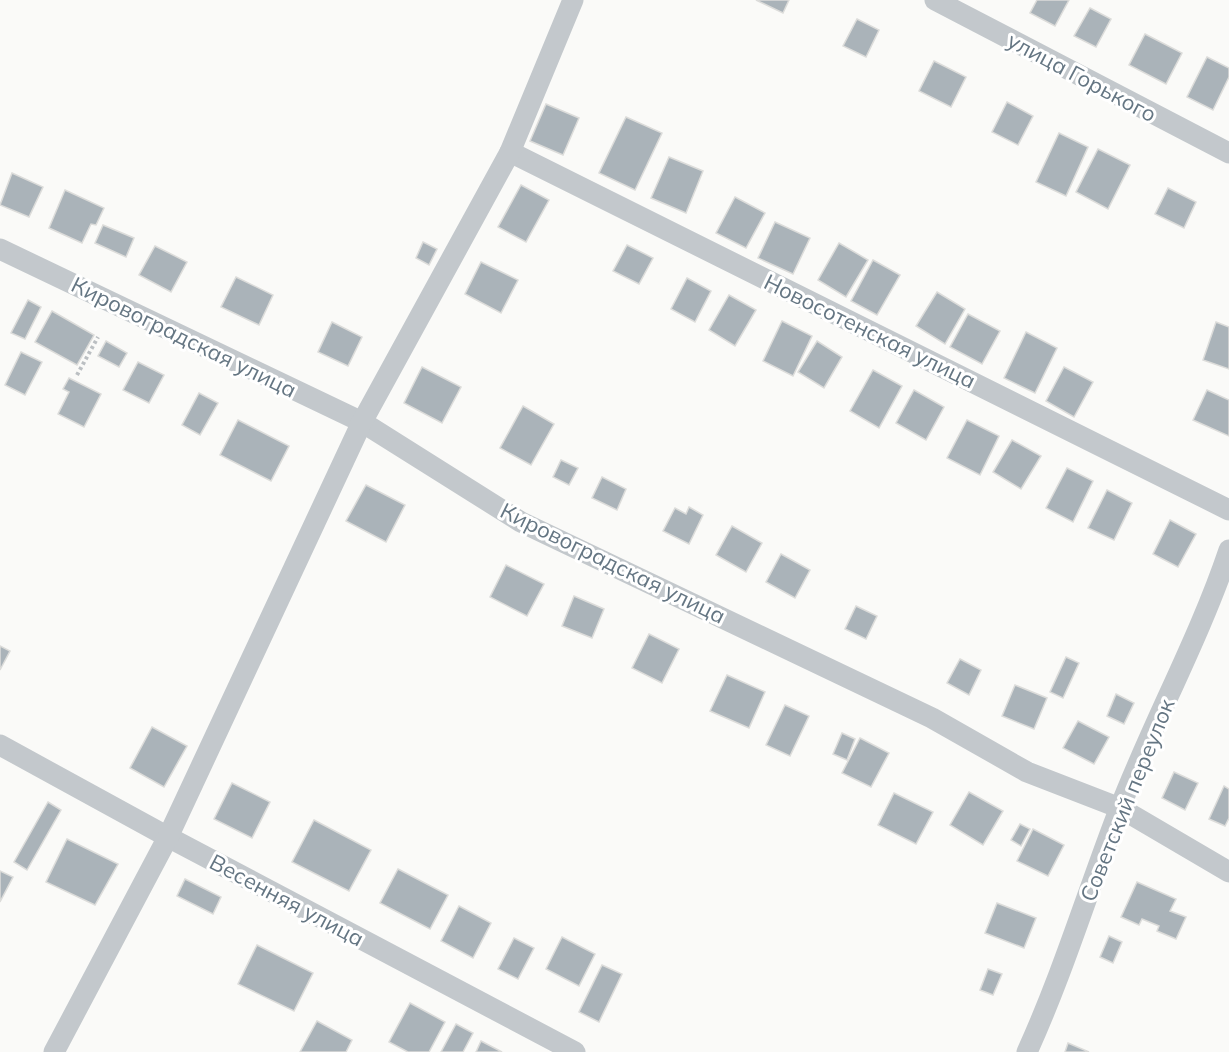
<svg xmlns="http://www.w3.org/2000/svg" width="1229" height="1052" viewBox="0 0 1229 1052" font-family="Mulish,sans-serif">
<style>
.building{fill:#aab3b9;stroke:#dcdcda;stroke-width:1.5}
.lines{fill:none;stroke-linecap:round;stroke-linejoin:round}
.path{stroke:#bbbfc2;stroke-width:4;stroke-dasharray:3 3;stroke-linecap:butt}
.street{stroke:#c3c8cc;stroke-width:21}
.labels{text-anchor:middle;stroke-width:6;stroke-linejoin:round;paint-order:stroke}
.street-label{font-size:22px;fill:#657683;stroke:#fff}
</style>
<rect width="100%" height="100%" fill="#fafaf8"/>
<!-- building -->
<g class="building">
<polygon points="756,0 789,0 783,13"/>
<polygon points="1037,0 1069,0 1055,26 1030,13"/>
<polygon points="1090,8 1111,19 1096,47 1074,36"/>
<polygon points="857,19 879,30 866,57 843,46"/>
<polygon points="1145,34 1182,53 1166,84 1129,65"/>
<polygon points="1207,57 1229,68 1229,77 1213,110 1187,97"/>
<polygon points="934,61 966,77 951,107 919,91"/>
<polygon points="1007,102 1033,116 1018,145 992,132"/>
<polygon points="546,104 579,118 563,155 530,141"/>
<polygon points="626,117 662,133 635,190 599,173"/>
<polygon points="1059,133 1088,147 1066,196 1036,182"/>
<polygon points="1098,149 1130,165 1108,209 1076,192"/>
<polygon points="669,157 703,171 686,213 651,198"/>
<polygon points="12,173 43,187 29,217 0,205"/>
<polygon points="521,185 549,200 526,242 498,227"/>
<polygon points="1168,188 1196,202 1184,228 1155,214"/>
<polygon points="65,190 104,208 96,225 91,224 82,243 49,228"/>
<polygon points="735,197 765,213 746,248 716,233"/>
<polygon points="775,222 810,238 793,274 758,258"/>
<polygon points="103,225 134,238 126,257 95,243"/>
<polygon points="423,242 437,249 429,265 416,258"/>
<polygon points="839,243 868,260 846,297 818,280"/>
<polygon points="627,245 653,258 639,284 613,271"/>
<polygon points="155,246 187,262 171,292 139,275"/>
<polygon points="873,260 900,275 877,315 851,301"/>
<polygon points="481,262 518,280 501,313 465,294"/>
<polygon points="236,277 273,295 259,325 221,307"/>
<polygon points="687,278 711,291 695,322 671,309"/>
<polygon points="937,292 965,309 945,344 916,326"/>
<polygon points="729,295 756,310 735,346 709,330"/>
<polygon points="28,300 41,307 25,339 11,333"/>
<polygon points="52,311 94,335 77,365 35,342"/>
<polygon points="968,314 1000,331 982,364 950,347"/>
<polygon points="782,321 812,336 793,376 763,361"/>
<polygon points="332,322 362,337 348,366 318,352"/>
<polygon points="1216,322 1229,327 1229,369 1203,360"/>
<polygon points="1026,332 1057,348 1035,393 1004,378"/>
<polygon points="106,341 127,353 119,367 98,356"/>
<polygon points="817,341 842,357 824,388 798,372"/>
<polygon points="21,352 42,362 25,395 5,385"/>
<polygon points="138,362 164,375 149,403 123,390"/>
<polygon points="422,367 461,387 442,423 404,403"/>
<polygon points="1064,367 1093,382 1074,417 1046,401"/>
<polygon points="873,370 902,386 879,428 850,411"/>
<polygon points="69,378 101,394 84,427 58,414 69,392 63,389"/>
<polygon points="914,390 944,407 926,440 896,423"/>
<polygon points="1207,390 1229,400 1229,436 1193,420"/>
<polygon points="199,393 218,403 200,435 182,425"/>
<polygon points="523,406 554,424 531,465 500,448"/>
<polygon points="238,420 289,446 271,481 220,455"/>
<polygon points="967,420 999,436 980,475 947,458"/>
<polygon points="1012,440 1041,456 1021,489 993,472"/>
<polygon points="561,460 578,468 569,485 553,477"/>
<polygon points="1067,468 1093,481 1073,522 1046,508"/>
<polygon points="602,477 626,489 617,510 592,498"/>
<polygon points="366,485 405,505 386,542 346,521"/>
<polygon points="1107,490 1132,503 1114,540 1088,528"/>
<polygon points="689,507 703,515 689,544 663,531 675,508 686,514"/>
<polygon points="1170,520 1196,534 1178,567 1153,554"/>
<polygon points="732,526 762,543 746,572 716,555"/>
<polygon points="781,554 810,570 795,598 766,582"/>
<polygon points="506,565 544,584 527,616 490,597"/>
<polygon points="574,596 604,609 592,638 562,626"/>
<polygon points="856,606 877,616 866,639 845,629"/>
<polygon points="649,634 679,649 662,683 632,668"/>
<polygon points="0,646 10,651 0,670"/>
<polygon points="1066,657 1079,663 1063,698 1050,692"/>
<polygon points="960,659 981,670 969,695 947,683"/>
<polygon points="727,675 765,692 749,728 710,711"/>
<polygon points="1015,685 1047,698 1034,729 1002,716"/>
<polygon points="1116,694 1134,703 1124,724 1107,716"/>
<polygon points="785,705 809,716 790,756 766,745"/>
<polygon points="1078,721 1109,737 1094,764 1063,748"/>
<polygon points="152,727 187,746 164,787 130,768"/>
<polygon points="842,733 855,739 847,760 833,754"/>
<polygon points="860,738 889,753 871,787 842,773"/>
<polygon points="1174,772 1198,783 1185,810 1162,798"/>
<polygon points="232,783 270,802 252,838 214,819"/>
<polygon points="1224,786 1229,789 1229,818 1225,826 1209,819"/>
<polygon points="969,792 1003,811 983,845 950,825"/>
<polygon points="894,793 933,812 916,844 878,825"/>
<polygon points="48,802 61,810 27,870 14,862"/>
<polygon points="314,820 371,850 349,891 292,862"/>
<polygon points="1020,824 1030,829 1021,846 1011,840"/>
<polygon points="1033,829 1064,845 1048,876 1017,861"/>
<polygon points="67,839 118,864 95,905 46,882"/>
<polygon points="398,869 448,895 430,929 380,903"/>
<polygon points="0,871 13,877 0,902"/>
<polygon points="185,879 221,897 213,914 177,896"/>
<polygon points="1137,882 1176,899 1170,911 1186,917 1176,939 1157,931 1159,926 1142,919 1139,925 1121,917"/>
<polygon points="997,903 1036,918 1024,948 985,933"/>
<polygon points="459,906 491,923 473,958 441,941"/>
<polygon points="1109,936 1122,942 1113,963 1100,957"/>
<polygon points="562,937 595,954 579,986 546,969"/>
<polygon points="514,938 534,948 518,979 498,969"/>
<polygon points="257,945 313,973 294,1011 238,984"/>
<polygon points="602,965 622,974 599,1022 579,1012"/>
<polygon points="988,969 1002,974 993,995 980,990"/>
<polygon points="410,1003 445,1022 429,1052 408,1052 389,1042"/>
<polygon points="317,1021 352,1040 346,1052 300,1052"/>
<polygon points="456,1024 473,1033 463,1052 441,1052"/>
<polygon points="481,1041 502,1052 476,1052"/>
<polygon points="1068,1043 1089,1052 1065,1052"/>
</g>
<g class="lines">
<!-- path -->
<polyline class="path" points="77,375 98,337"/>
<!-- street -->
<g class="street">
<polyline points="935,0 1229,153"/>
<polyline points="510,152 1229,510"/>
<polyline points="0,249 362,422 521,522 932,718 1027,772 1120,808 1229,872"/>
<polyline points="0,745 168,837 575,1052"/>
<polyline points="54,1052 168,837 362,422 510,152 573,0"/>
<path d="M 1027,1052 C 1063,973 1088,890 1119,810 C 1153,722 1199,639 1229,550"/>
</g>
</g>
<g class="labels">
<!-- street labels -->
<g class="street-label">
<text transform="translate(1082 77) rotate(28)" y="8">улица Горького</text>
<text transform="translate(870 331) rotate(26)" y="8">Новосотенская улица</text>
<text transform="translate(184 337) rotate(26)" y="8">Кировоградская улица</text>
<text transform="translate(613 563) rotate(26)" y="8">Кировоградская улица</text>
<text transform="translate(1127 800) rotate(-68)" y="8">Советский переулок</text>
<text transform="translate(287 900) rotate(28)" y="8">Весенняя улица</text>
</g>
</g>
</svg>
